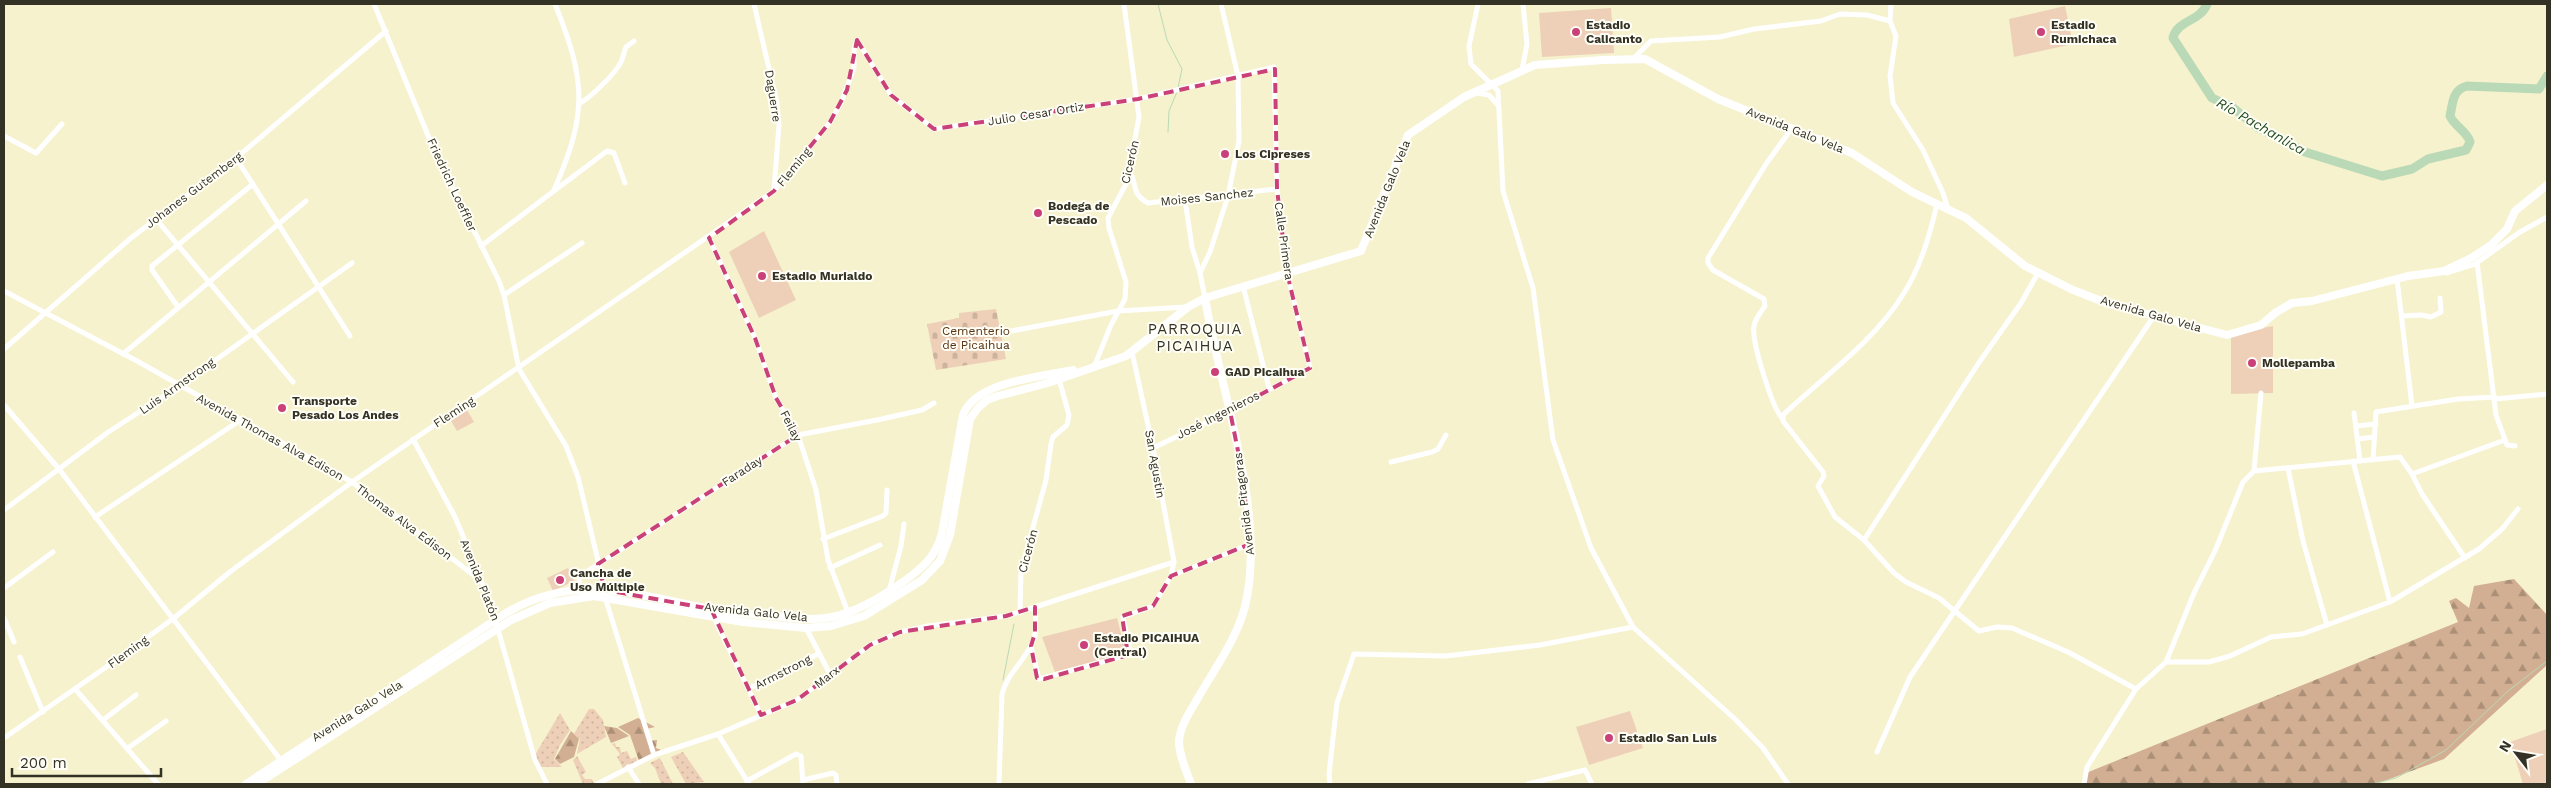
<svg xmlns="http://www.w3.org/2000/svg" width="2551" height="788" viewBox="0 0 2551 788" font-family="'Work Sans',sans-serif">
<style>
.grass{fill:url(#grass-dots)}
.forest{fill:url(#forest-firs)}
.cemetery{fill:url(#cemetery-stones)}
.park{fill:#eed0b8}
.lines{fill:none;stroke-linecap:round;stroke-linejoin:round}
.stream{stroke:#bad9b7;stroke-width:1}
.river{stroke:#bad9b7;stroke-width:9}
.street{stroke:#fff;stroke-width:5}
.secondary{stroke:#fff;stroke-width:8}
.marked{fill:none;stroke:#ca4078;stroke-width:4;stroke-dasharray:10 6;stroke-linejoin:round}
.poi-dot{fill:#ca4078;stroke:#fffef7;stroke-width:2}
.labels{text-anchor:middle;stroke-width:4;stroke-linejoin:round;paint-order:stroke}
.poi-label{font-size:12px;font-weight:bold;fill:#343224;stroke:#fffef7;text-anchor:start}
.street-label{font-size:12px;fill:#343224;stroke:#fffef7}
.park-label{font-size:12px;fill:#563311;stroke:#fffef7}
.water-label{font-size:14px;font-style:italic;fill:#1e491c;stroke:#fffef7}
.quarter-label{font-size:15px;letter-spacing:1px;fill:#343224;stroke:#fffef7}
</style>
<defs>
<pattern id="grass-dots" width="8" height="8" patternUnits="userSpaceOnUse" patternTransform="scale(1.25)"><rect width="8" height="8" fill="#eed0b8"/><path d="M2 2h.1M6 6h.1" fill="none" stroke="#cdb39e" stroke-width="1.8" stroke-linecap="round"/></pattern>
<pattern id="forest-firs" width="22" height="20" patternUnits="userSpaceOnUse" patternTransform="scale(1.25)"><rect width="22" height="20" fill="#d2af92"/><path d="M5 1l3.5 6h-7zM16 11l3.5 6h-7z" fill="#ab8f77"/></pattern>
<pattern id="cemetery-stones" width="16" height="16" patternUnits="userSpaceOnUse" patternTransform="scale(1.25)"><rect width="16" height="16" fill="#eed0b8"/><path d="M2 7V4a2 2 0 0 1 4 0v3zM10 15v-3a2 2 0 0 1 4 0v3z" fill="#cdb39e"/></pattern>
</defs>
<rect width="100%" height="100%" fill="#f6f2ce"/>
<!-- grass -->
<g class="grass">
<polygon points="589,709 594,709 603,720 606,737 577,754 580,739 574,734"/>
<polygon points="560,713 570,730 560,745 554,759 562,767 539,767 535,755"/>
<polygon points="615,743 616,747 620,747 621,753 627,751 631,759 636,757 638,763 624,770 617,757 620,754 612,744"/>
<polygon points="683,752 704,782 686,784 671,757"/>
<polygon points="577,756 586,772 582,775 585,779 592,779 594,784 583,784 573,760"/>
<polygon points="660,758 673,784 661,784 655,768 650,763"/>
</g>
<!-- forest -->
<g class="forest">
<polygon points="2514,579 2547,615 2547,665 2444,759 2376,784 2086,784 2086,773 2458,622 2449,601 2456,598 2469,608 2474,586"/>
<polygon points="638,718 655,727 646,729 649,741 657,740 656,748 664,751 639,761 630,735 618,727"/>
<polygon points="604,726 617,728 629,736 611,743"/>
<polygon points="571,731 579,739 574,757 560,764 555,759"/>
</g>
<!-- cemetery -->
<polygon class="cemetery" points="996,309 1006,359 936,370 927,324 959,318 959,313"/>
<!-- park -->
<g class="park">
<polygon points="2065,6 2073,44 2014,57 2009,19"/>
<polygon points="1611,8 1614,53 1542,57 1539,13"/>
<polygon points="764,231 796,300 759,318 729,252"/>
<polygon points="2273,326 2273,393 2231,394 2231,334"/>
<polygon points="467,410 474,422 457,431 451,421"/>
<polygon points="568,568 574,581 553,591 547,578"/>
<polygon points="1117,618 1126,653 1055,672 1042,637"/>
<polygon points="1630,711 1643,748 1589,765 1576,727"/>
<polygon points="2547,729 2547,784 2523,784 2510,742"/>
</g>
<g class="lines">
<!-- stream -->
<g class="stream">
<polyline points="1158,4 1167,40 1182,69 1178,88"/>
<polyline points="1168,132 1169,111 1177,92"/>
<polyline points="1003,680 1014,624"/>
<polyline points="2372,784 2396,778 2446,750 2508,691 2547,661"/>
</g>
<!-- river -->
<path class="river" d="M 2207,4 C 2200,22 2177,20 2173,38 L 2212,98 L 2232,107 L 2257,127 L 2305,152 L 2382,176 L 2412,169 L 2428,159 L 2466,150 L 2470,142 C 2467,131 2455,127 2450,116 C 2453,103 2452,90 2467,86 L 2539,89 L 2547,76"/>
<!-- street -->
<g class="street">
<polyline points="374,4 434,150 499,281 504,295 519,369 566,446 578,477 605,590"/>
<polyline points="754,4 777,103 779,125 774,190"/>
<polyline points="1478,4 1469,46 1471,64 1498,91 1503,191 1533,288 1553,440 1591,548 1633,627 1736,720 1763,748 1788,784"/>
<polyline points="1891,4 1890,21 1896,36 1890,76 1893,103 1923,150 1943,193 1948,209"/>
<polyline points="1634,58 1651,41 1720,37 1754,29 1821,21 1840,14 1867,15 1890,21"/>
<polyline points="1522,70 1527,44 1523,4"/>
<polyline points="1477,93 1489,95 1497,104"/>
<path d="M 580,103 C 591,97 615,74 621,62 C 623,58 624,52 626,47 L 634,41"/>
<polyline points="4,136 36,153 62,124"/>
<polyline points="236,158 350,336"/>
<path d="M 1129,170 C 1138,184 1130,193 1148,203 L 1277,189"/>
<path d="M 554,190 C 588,113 586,81 555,4"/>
<polyline points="1185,200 1192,247 1200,273"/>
<path d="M 1937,204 C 1930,234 1921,266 1904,293 C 1874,342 1824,376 1783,415 L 1783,421 L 1823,472 L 1824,476 L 1818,486 L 1835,517 L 1864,540 L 1894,573 L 1906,582 L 1939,598 L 1979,631 L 1997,627 L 2012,628 L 2068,652 L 2136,689"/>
<polyline points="156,219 293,382"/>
<polyline points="709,238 755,338 776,398 798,435 816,490 828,560 849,615"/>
<polyline points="481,246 607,151 614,153 625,183"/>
<polyline points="2477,262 2496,415 2507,445 2515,446"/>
<polyline points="2446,273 2475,264 2520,232 2547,217"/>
<polyline points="2397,279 2412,406"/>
<polyline points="1243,286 1269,388"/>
<polyline points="4,291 137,361 352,482 480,580"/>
<polyline points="504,295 582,243"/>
<polyline points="1205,298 1200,273 1210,252 1228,196 1239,141 1238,76 1221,4"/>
<polyline points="178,307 152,270 152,266 253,184"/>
<polyline points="2403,316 2421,315 2431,317 2441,312 2440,298"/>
<polyline points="1006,332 1118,311 1186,307"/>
<polyline points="4,349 131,238 236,158 386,31"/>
<polyline points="123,354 306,201"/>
<polyline points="1094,367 1111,325 1125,299 1126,282 1109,228 1108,218 1127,182 1139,117 1124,4"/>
<polyline points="2495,399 2547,394"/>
<polyline points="4,405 59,469 282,762"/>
<polyline points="2354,413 2360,461"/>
<path d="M 1782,418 C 1772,407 1751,340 1754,326 C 1755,319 1761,312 1765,306 L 1764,299 L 1713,270 L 1708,263 L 1708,258 L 1766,164 L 1792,128"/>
<polyline points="2356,426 2376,424"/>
<polyline points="413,439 455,517 490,601 535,760 547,784"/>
<polyline points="2358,439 2374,437"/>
<polyline points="2373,460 2376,412 2458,399 2495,397"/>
<polyline points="2353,461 2390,602"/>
<polyline points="1391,462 1432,452 1438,449 1446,435"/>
<polyline points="2288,468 2303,541 2327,625"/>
<polyline points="2254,471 2400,457 2412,474 2422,494 2465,558"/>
<polyline points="2412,474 2505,440"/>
<polyline points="4,510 107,433 179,386 352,263"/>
<polyline points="95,517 239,421"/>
<polyline points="823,539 883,516 886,513 887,490"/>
<polyline points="1864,540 1978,364 2021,303 2038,273"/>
<polyline points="830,568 880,545"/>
<polyline points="1171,576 1250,544"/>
<polyline points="4,588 53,552"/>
<polyline points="578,589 580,576 798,435 877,420 922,410 934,403"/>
<polyline points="889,591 901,546 904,524"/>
<polyline points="605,597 654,755"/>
<polyline points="1035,607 1174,562"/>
<polyline points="1020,613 1021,571 1046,480 1051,444 1053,437 1067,425 1069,415 1059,379"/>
<polyline points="712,614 761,715"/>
<polyline points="4,618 14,642"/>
<polyline points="806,628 830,674"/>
<polyline points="1031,646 1039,679 1128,655 1130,651 1123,617 1153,606 1171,576 1174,562 1153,448 1132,352"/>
<polyline points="20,657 43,712"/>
<polyline points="2166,662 2209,662 2230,656 2271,637 2302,634 2390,602 2479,549 2502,529 2518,509"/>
<polyline points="748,689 818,654"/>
<polyline points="76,690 158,784"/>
<polyline points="103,720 136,695"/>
<polyline points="718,734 749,784"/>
<polyline points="4,738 112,663 174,618 231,571 352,482 774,191 830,122 841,103 854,68 854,49 857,40 891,95 934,129 1138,99 1274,67 1277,189 1287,273 1310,368 1230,411 1153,448"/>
<polyline points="128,748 166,721"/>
<polyline points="1877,752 1910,677 2154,316"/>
<polyline points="628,767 639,784"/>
<polyline points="803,780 833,773 836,775 837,784"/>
<polyline points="747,781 796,754 801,756 803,784"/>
<path d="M 597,784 L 654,755 L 718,734 L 797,700 L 870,645 L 900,632 L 928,626 L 1006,616 L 1035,607 C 1035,618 1037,629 1034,639 C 1027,659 1007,673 1002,694 L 999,784"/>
<polyline points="1330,784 1329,774 1337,703 1354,654 1446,656 1540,645 1633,627"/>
<polyline points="1528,784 1585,770 1592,784"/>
<polyline points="2084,784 2087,767 2136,689 2166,662 2194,593 2215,551 2243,482 2254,471 2261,393"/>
</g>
<!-- secondary -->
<g class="secondary">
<path d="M 246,784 L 506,613 C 582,568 644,599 723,611 C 739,614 756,614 772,616 C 792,618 812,621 832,617 C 857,612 879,598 900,584 C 920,570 936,558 942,533 L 963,415 C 976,381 1041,377 1073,370"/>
<polyline points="257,784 511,620 550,603 594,596 743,622 806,628 831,626 864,616 922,580 940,561 950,535 970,419 978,408 987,400 998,396 1048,383 1126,356 1188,307 1205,298 1361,251 1408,135 1464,97 1535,65 1603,60 1645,59 1718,99 1852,153 1912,192 1966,218 2025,266 2073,290 2109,304 2227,335 2261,325 2275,313 2292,303 2312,301 2408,276 2444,271 2471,258 2491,245 2507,229 2515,211 2547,185"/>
<path d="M 1191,784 C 1186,770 1179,755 1179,741 C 1180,725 1192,709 1199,696 C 1217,665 1241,633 1247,597 C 1264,504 1220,391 1205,298"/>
</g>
</g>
<!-- marked area -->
<path class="marked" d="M 857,40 L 891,95 L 934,129 L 1138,99 L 1275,69 L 1277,189 L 1287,273 L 1310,368 L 1230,411 L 1242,471 L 1250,544 L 1171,576 L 1153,606 L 1122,616 L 1128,655 L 1044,679 L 1037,678 L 1031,646 L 1035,633 L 1035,607 L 1006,616 L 900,632 L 870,645 L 797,700 L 761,715 L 711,609 L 605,590 L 598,564 L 798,435 L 776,398 L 755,338 L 709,238 L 774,191 L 830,122 L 847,90 Z"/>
<!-- markers -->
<g class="poi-dot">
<circle cx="1576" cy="32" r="5"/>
<circle cx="2041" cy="32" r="5"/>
<circle cx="1225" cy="154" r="5"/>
<circle cx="1038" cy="213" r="5"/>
<circle cx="762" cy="276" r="5"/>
<circle cx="2252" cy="363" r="5"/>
<circle cx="1215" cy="372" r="5"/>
<circle cx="282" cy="408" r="5"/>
<circle cx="560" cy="580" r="5"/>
<circle cx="1084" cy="645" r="5"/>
<circle cx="1609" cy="738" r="5"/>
</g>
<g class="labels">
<!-- poi labels -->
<g class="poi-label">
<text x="1586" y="29">Estadio<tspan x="1586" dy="14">Calicanto</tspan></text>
<text x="2051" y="29">Estadio<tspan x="2051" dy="14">Rumichaca</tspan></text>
<text x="1235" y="158">Los Cipreses</text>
<text x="1048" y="210">Bodega de<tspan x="1048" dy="14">Pescado</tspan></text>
<text x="772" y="280">Estadio Murialdo</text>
<text x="2262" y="367">Mollepamba</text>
<text x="1225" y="376">GAD Picaihua</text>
<text x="292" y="405">Transporte<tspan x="292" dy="14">Pesado Los Andes</tspan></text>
<text x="570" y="577">Cancha de<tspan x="570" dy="14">Uso Múltiple</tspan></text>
<text x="1094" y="642">Estadio PICAIHUA<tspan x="1094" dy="14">(Central)</tspan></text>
<text x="1619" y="742">Estadio San Luis</text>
</g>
<!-- street labels -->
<g class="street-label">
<text transform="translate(773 96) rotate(81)" y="4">Daguerre</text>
<text transform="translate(1036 114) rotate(-9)" y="4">Julio Cesar Ortiz</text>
<text transform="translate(1795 130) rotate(22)" y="4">Avenida Galo Vela</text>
<text transform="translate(1130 162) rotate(-77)" y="4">Cicerón</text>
<text transform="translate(794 167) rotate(-51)" y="4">Fleming</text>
<text transform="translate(452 185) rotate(65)" y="4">Friedrich Loeffler</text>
<text transform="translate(1387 189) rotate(-68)" y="4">Avenida Galo Vela</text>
<text transform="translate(194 190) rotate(-37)" y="4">Johanes Gutemberg</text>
<text transform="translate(1207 197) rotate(-6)" y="4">Moises Sanchez</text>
<text transform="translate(1284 241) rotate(82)" y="4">Calle Primera</text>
<text transform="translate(2151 314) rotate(16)" y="4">Avenida Galo Vela</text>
<text transform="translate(177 386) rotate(-35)" y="4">Luis Armstrong</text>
<text transform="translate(454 412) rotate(-33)" y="4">Fleming</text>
<text transform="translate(1218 415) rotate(-27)" y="4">José Ingenieros</text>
<text transform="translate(791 426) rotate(63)" y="4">Feilay</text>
<text transform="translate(270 437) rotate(29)" y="4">Avenida Thomas Alva Edison</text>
<text transform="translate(1155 464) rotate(80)" y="4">San Agustin</text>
<text transform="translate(742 471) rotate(-33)" y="4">Faraday</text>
<text transform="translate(1244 504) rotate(-97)" y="4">Avenida Pitagoras</text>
<text transform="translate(404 522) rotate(37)" y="4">Thomas Alva Edison</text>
<text transform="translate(1028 551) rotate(-75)" y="4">Cicerón</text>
<text transform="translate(480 580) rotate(68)" y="4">Avenida Platón</text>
<text transform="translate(756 612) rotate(6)" y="4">Avenida Galo Vela</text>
<text transform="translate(128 652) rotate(-36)" y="4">Fleming</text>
<text transform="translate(783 672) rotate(-27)" y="4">Armstrong</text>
<text transform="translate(827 677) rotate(-38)" y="4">Marx</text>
<text transform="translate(357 711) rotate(-32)" y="4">Avenida Galo Vela</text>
</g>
<!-- park labels -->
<g class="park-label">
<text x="976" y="335">Cementerio<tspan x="976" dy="14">de Picaihua</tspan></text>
</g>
<!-- water labels -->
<g class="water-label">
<text transform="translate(2261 126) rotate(30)" y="5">Río Pachanlica</text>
</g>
<!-- quarter labels -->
<g class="quarter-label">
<text x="1195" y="334">PARROQUIA<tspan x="1195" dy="17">PICAIHUA</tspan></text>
</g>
</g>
<!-- border -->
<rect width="2551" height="788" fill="none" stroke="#343224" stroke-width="10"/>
<!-- north arrow -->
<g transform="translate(2516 753) rotate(301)" stroke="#fffef7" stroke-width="4" paint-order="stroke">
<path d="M0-4L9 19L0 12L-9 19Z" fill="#343224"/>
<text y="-8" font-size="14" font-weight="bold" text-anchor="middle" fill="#343224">N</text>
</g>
<!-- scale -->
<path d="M12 768v8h149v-8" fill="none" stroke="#343224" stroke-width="2.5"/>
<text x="20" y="768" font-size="15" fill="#343224" stroke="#fffef7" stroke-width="4" paint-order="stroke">200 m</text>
</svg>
